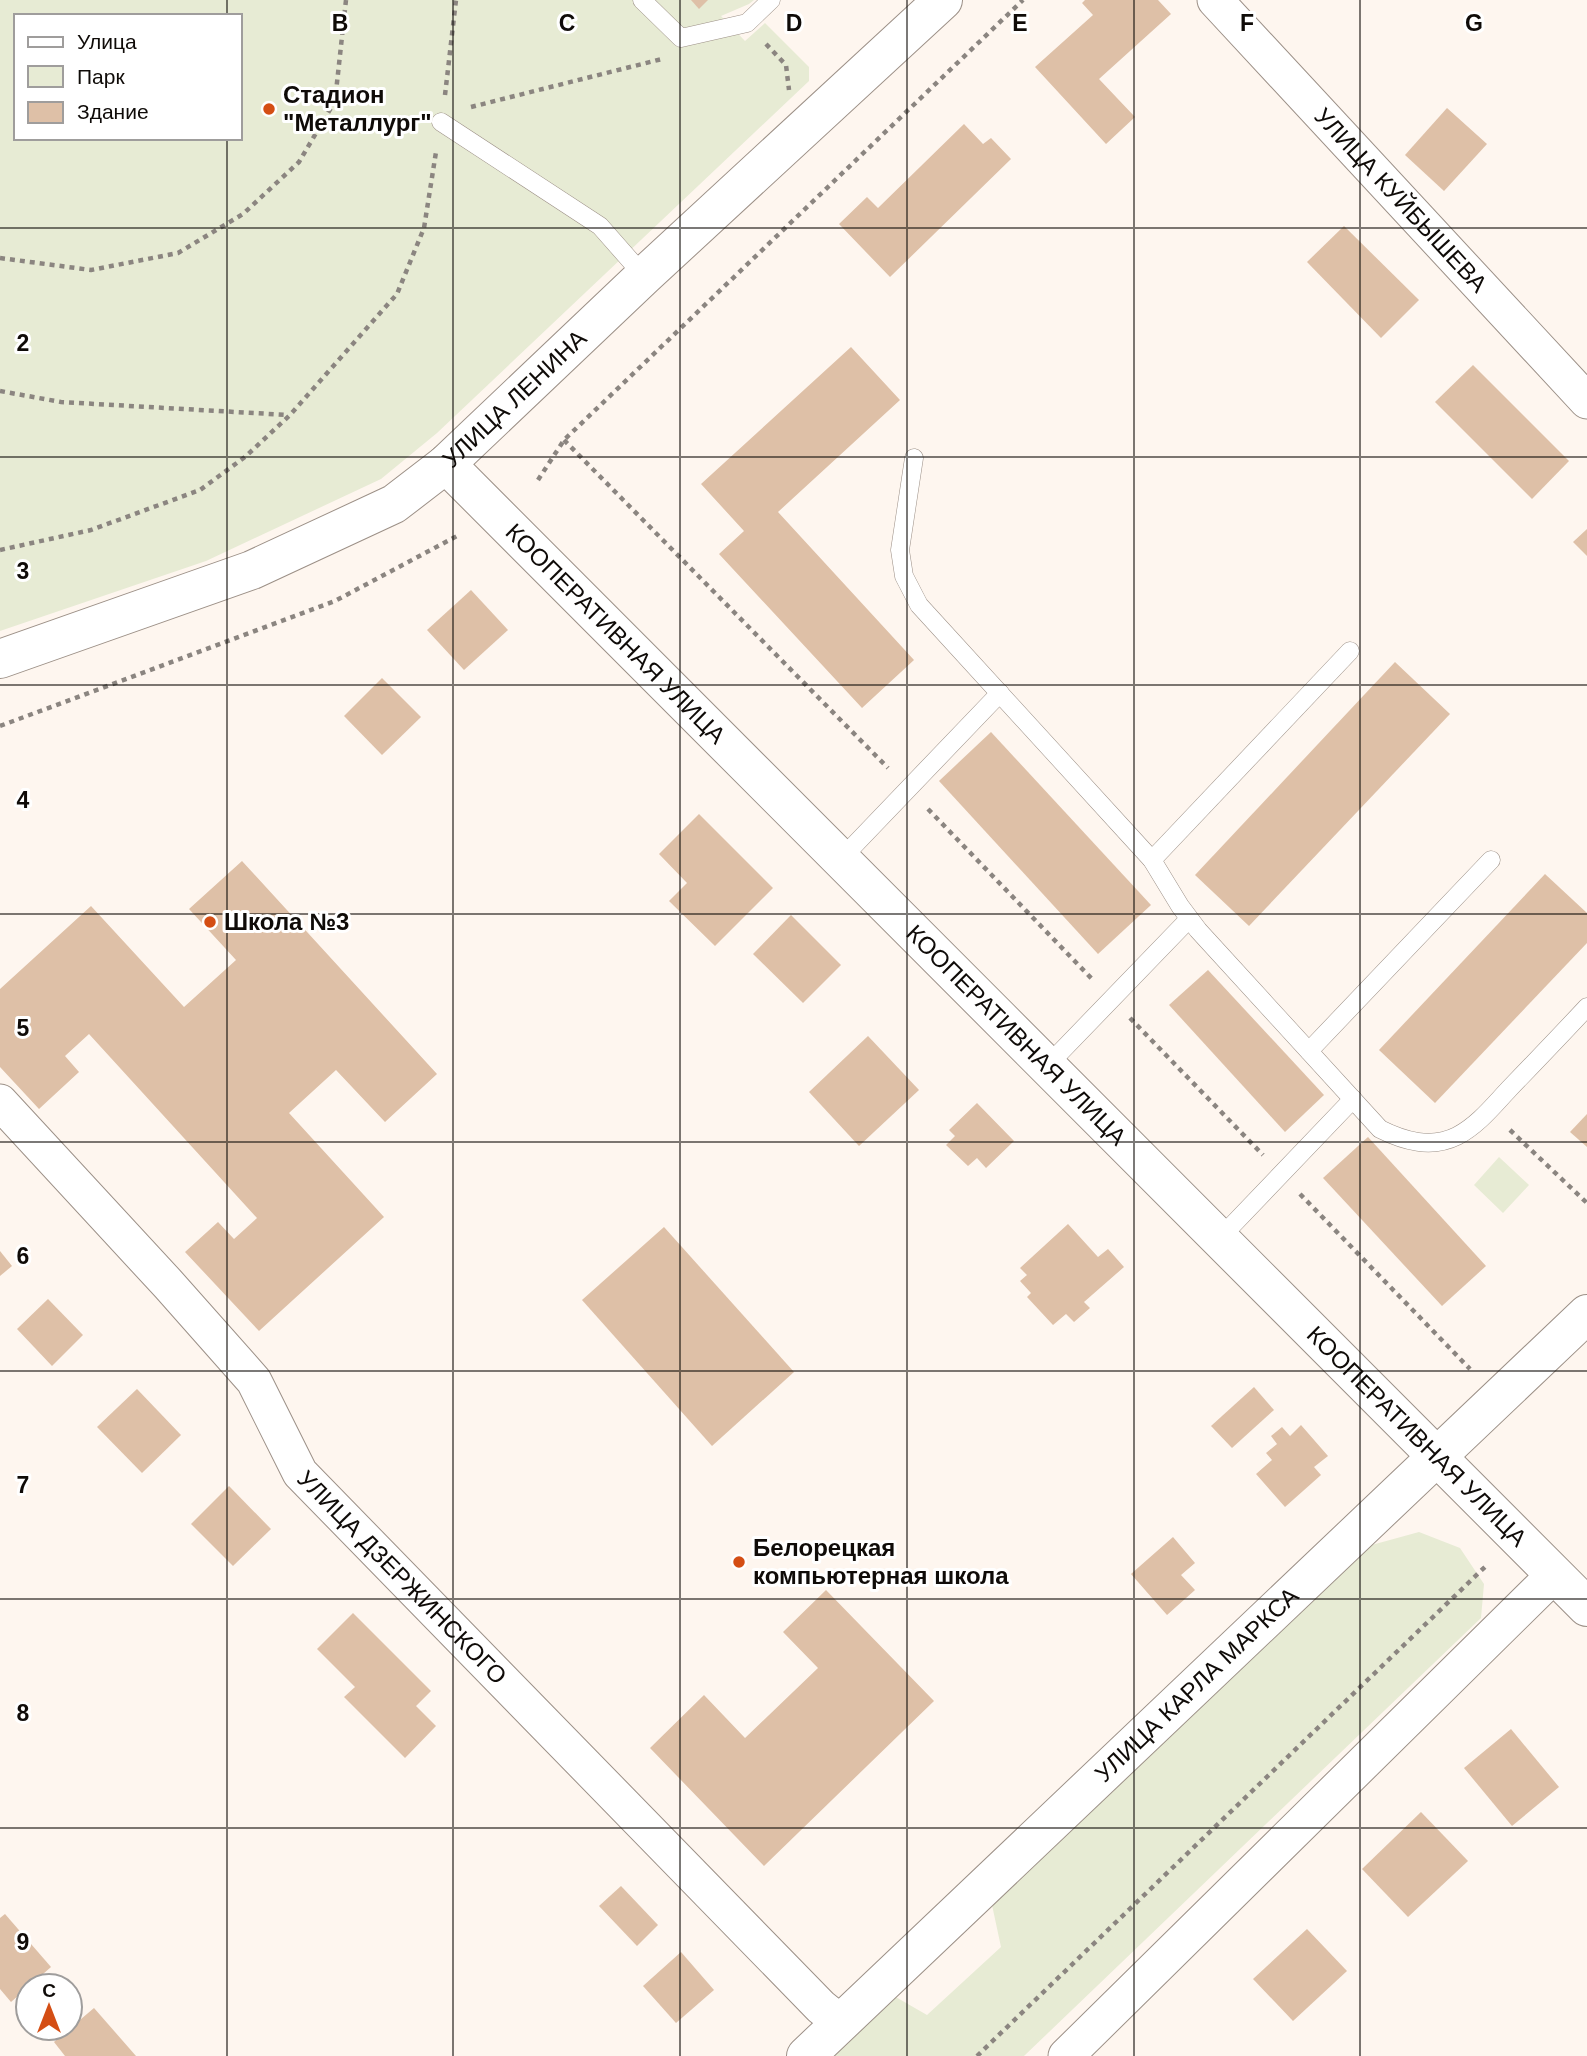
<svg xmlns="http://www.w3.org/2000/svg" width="1587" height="2056" viewBox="0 0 1587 2056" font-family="Helvetica,sans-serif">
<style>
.green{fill:#e7ebd4;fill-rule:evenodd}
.building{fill:#dec0a7}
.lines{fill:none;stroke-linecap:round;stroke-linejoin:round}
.service-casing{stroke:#9c9087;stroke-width:19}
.minor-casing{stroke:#9c9087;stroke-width:37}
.tertiary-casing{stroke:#9c9087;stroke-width:40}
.secondary-casing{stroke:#9c9087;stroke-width:40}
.path{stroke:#8b8580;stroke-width:4.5;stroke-dasharray:5 5;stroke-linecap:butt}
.service{stroke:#fff;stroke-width:18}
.minor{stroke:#fff;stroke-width:35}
.tertiary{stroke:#fff;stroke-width:38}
.secondary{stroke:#fff;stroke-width:38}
.grid{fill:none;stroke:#0f0b08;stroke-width:2;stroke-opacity:0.55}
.poi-dot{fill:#d44e14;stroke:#fff;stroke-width:2.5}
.labels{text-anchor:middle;stroke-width:6;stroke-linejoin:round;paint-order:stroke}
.poi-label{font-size:24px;font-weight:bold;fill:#0f0b08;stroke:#fff;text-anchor:start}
.street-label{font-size:24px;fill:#0f0b08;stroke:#fff}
.grid-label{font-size:23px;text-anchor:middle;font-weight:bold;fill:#0f0b08;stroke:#fff;stroke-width:6;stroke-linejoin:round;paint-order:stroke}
</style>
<rect width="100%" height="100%" fill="#fef6ef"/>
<!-- green -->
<g class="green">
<path d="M 0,0 L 754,0 L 749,4 L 721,16 L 745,41 L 765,23 L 809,67 L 809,81 L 437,433 L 381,479 L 206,561 L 0,631 ZM 16,16 L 240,16 L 240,138 L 16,138 Z"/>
<polygon points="1499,1157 1529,1185 1503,1213 1474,1185"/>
<polygon points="1419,1532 1460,1548 1484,1584 1481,1618 1024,2056 833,2056 894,1996 927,2015 1001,1947 992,1905 1368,1546"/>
</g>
<!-- building -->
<g class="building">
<polygon points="691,0 708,0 699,9"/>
<polygon points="1085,0 1158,0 1171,14 1099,79 1135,117 1106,144 1035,67 1093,15 1082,3"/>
<polygon points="1447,108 1487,144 1444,191 1405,155"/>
<polygon points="964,124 983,144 991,138 1011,159 890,277 839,224 867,197 878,208"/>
<polygon points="1344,226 1419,300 1381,338 1307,262"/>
<polygon points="851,347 900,400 778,512 914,660 862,708 719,554 744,531 701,484"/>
<polygon points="1473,365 1569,461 1532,499 1435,402"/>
<polygon points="1587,529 1587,556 1573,542"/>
<polygon points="471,590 508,630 464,670 427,630"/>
<polygon points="1395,662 1450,714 1249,926 1195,875"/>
<polygon points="382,678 421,717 382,755 344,716"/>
<polygon points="991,732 1151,905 1098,954 939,781"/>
<polygon points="699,814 773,888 715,946 669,901 687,883 659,854"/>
<polygon points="242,861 437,1074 385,1122 336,1070 289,1113 384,1217 259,1331 185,1252 218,1222 234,1239 257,1218 89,1034 65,1056 79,1072 39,1109 0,1067 0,989 91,906 184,1007 236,960 189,909"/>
<polygon points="1545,874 1587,913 1587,943 1435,1103 1379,1050"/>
<polygon points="791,915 841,965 803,1003 753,954"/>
<polygon points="1208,970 1324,1095 1285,1132 1169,1005"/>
<polygon points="868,1036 919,1090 859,1146 809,1092"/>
<polygon points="977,1103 1014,1141 986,1168 977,1158 968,1166 946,1145 955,1136 949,1130"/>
<polygon points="1587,1114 1587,1147 1570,1132"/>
<polygon points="1368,1137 1486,1266 1442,1306 1323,1178"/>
<polygon points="1068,1224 1098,1257 1108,1249 1124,1267 1084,1302 1090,1308 1074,1322 1066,1314 1053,1325 1027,1297 1031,1293 1020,1281 1027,1275 1020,1268"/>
<polygon points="664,1227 794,1372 712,1446 582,1300"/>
<polygon points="0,1251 12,1266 0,1276"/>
<polygon points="48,1299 83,1335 52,1366 17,1329"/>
<polygon points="1254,1387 1274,1410 1232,1448 1211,1426"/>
<polygon points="137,1389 181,1435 142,1473 97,1427"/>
<polygon points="1301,1425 1328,1456 1314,1467 1321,1475 1285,1507 1256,1474 1272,1460 1266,1453 1277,1444 1271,1436 1282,1427 1290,1436"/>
<polygon points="229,1486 271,1529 233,1566 191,1524"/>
<polygon points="1173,1537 1195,1563 1181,1575 1195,1590 1167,1615 1131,1574"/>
<polygon points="826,1590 934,1701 764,1866 650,1748 704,1695 745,1738 818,1668 783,1632"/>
<polygon points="353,1613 431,1691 416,1706 436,1726 405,1758 344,1697 355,1687 317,1649"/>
<polygon points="1511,1729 1559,1787 1512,1826 1464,1768"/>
<polygon points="1421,1812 1468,1861 1408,1917 1362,1869"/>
<polygon points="621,1886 658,1925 637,1946 599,1906"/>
<polygon points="5,1914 51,1967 11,2002 0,1989 0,1918"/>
<polygon points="1307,1929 1347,1971 1293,2021 1253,1979"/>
<polygon points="681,1952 714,1990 676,2023 643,1986"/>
<polygon points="94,2008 136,2056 65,2056 54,2042"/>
</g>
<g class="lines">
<!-- service casing -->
<g class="service-casing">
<g id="service">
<polyline points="642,0 681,38 747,23 771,0"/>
<polyline points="441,122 600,226 644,276"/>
<path d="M 914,458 L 900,550 L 904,576 L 919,605 L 1152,860 L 1180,906 L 1198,930 L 1380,1129 C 1404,1141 1431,1149 1457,1136 C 1478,1125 1493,1106 1509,1089 C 1535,1062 1561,1035 1587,1007"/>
<polyline points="840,860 1000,693"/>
<polyline points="1152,860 1350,651"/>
<polyline points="1309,1051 1491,860"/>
<polyline points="1047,1066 1189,919"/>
<polyline points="1220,1238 1353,1099"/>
</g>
</g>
<!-- minor casing -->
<g class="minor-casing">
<g id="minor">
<path id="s1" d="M 1215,0 L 1587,401"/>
<path id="s2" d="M 0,1102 L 169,1285 L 254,1381 L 300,1473 L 821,2007 L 841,2023"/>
<polyline points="1066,2056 1555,1574"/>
</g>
</g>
<!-- tertiary casing -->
<g class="tertiary-casing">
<g id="tertiary">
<path id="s3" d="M 446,464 L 1587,1607"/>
<path id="s4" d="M 806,2056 L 1587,1314"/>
</g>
</g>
<!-- secondary casing -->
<g class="secondary-casing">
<g id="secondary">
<path id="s5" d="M 0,659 L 252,570 L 394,504 L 446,464 L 644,276 L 943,0"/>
</g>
</g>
<!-- path -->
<g class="path">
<polyline points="766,44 786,65 789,90"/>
<polyline points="445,95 456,0"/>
<polyline points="471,107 662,59"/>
<polyline points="0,258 91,270 178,253 243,214 299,162 335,101 346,0"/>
<polyline points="0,391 61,402 288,415"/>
<polyline points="564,440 888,768"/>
<polyline points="538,480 564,440 1023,0"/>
<polyline points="0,550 91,530 200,490 245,457 290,415 397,294 424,228 436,152"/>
<polyline points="0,726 335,601 457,536"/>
<polyline points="928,809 1092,979"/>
<polyline points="1130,1018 1263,1155"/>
<polyline points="1510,1130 1587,1203"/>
<polyline points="1300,1194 1470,1369"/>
<polyline points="977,2056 1488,1564"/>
</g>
<!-- service -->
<use href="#service" class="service"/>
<!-- minor -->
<use href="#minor" class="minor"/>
<!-- tertiary -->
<use href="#tertiary" class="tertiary"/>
<!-- secondary -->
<use href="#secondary" class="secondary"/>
</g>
<!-- grid -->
<path class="grid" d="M 227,0 L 227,16M 453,0 L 453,2056M 680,0 L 680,2056M 907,0 L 907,2056M 1134,0 L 1134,2056M 1360,0 L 1360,2056M 227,138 L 227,2056M 0,228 L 1587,228M 0,457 L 1587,457M 0,685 L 1587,685M 0,914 L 1587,914M 0,1142 L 1587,1142M 0,1371 L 1587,1371M 0,1599 L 1587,1599M 0,1828 L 1587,1828"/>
<!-- markers -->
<g class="poi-dot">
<circle cx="269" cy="109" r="7"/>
<circle cx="210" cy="922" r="7"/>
<circle cx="739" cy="1562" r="7"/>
</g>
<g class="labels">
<!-- poi labels -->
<g class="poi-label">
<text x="283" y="103">Стадион<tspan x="283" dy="28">"Металлург"</tspan></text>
<text x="224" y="930">Школа №3</text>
<text x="753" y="1556">Белорецкая<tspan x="753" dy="28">компьютерная школа</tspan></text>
</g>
<!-- street labels -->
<g class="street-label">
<text dy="8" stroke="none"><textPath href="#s1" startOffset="273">УЛИЦА КУЙБЫШЕВА</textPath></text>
<text dy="8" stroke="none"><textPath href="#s5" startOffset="584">УЛИЦА ЛЕНИНА</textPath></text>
<text dy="8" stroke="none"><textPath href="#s3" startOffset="240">КООПЕРАТИВНАЯ УЛИЦА</textPath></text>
<text dy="8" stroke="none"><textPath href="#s3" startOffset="807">КООПЕРАТИВНАЯ УЛИЦА</textPath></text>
<text dy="8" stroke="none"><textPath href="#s3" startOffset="1374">КООПЕРАТИВНАЯ УЛИЦА</textPath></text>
<text dy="8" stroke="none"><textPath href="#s2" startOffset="626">УЛИЦА ДЗЕРЖИНСКОГО</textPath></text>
<text dy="8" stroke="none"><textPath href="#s4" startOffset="539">УЛИЦА КАРЛА МАРКСА</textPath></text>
</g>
</g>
<g class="grid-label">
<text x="340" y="31">B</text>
<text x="567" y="31">C</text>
<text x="794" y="31">D</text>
<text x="1020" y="31">E</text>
<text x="1247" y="31">F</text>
<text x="1474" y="31">G</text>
<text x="23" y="351">2</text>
<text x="23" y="579">3</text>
<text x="23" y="808">4</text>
<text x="23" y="1036">5</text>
<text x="23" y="1264">6</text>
<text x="23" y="1493">7</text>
<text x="23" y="1721">8</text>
<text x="23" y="1950">9</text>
</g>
<!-- legend -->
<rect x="14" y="14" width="228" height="126" fill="#ffffff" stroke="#9f9d9c" stroke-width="2"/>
<rect x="28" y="37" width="35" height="10" fill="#ffffff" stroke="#9f9d9c" stroke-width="2"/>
<text x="77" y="49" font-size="21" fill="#0f0b08">Улица</text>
<rect x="28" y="66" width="35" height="21" fill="#e7ebd4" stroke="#9f9d9c" stroke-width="2"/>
<text x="77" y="84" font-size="21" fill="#0f0b08">Парк</text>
<rect x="28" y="102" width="35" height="21" fill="#dec0a7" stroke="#9f9d9c" stroke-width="2"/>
<text x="77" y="119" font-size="21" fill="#0f0b08">Здание</text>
<!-- north arrow -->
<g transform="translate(49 2007)"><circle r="33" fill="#ffffff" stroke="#9f9d9c" stroke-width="2"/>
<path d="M0-5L12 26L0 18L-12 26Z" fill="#d44e14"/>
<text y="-10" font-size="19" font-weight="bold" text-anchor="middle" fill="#0f0b08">С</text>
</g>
</svg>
